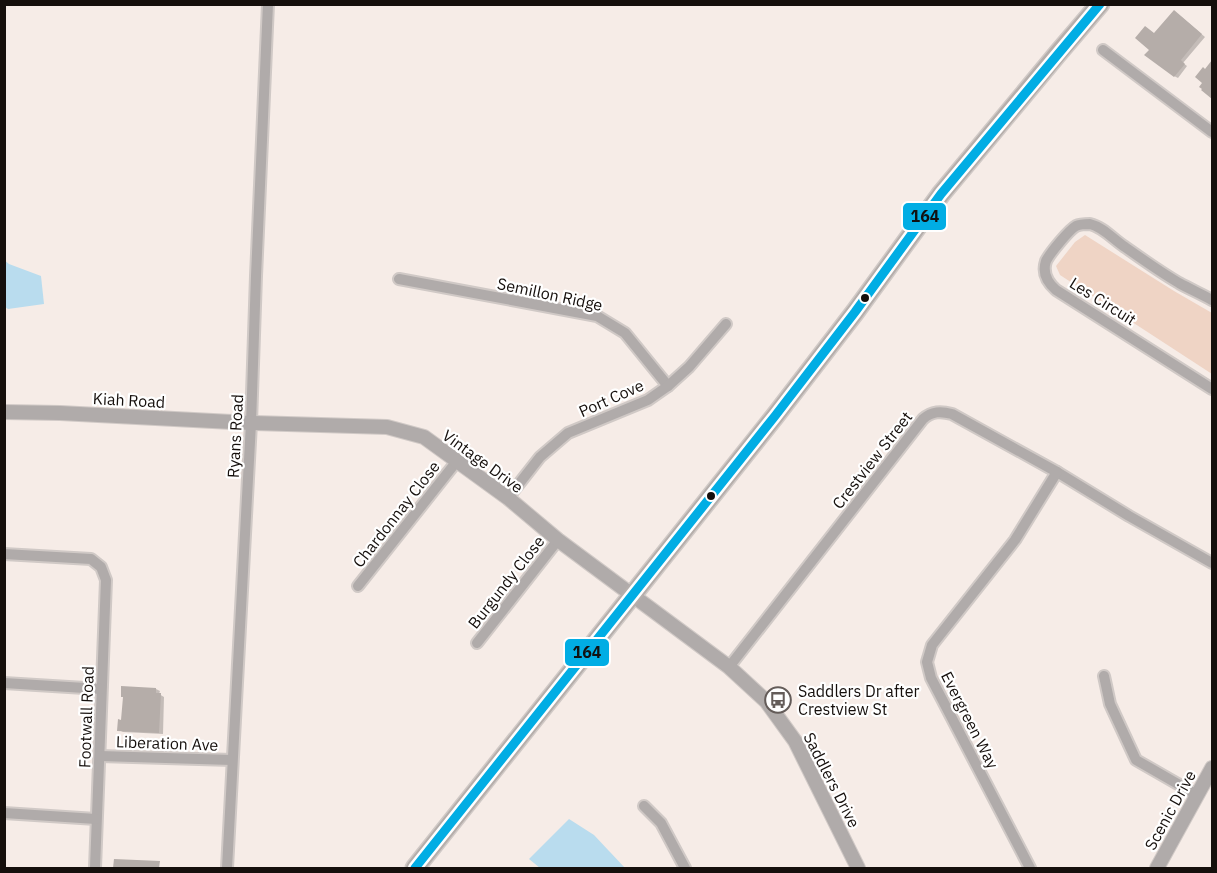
<svg xmlns="http://www.w3.org/2000/svg" width="1217" height="873" viewBox="0 0 1217 873" font-family="'IBM Plex Sans',sans-serif">
<style>
.green{fill:#efd4c5}
.water{fill:#b9dcee}
.shadow{fill:#0003}
.building{fill:#b5ada9}
.lines{fill:none;stroke-linecap:round;stroke-linejoin:round}
.minor-casing{stroke:#d0c9c6;stroke-width:14}
.tertiary-casing{stroke:#d0c9c6;stroke-width:16}
.primary-casing{stroke:#d0c9c6;stroke-width:21}
.minor{stroke:#b0abaa;stroke-width:10}
.tertiary{stroke:#b0abaa;stroke-width:14}
.primary{stroke:#b5aeab;stroke-width:18}
.bus-1-casing{stroke:#fff;stroke-width:14}
.bus-1{stroke:#01ade4;stroke-width:9}
.bus-dot{fill:#150f0c;stroke:#fff;stroke-width:2}
.labels{text-anchor:middle;stroke-width:4.5;stroke-linejoin:round;paint-order:stroke}
.street-label{font-size:16px;fill:#150f0c;stroke:#fff}
.poi-label{font-size:16px;fill:#150f0c;stroke:#fff;text-anchor:start}
.line-badge{stroke:#fff;stroke-width:2}
.pale-badge-label{font-size:16px;text-anchor:middle;font-weight:bold;fill:#111}
</style>
<rect width="100%" height="100%" fill="#f6ece7"/>
<!-- green -->
<polygon class="green" points="1085,235 1174,291 1212,313 1212,374 1060,275 1056,266 1075,242"/>
<!-- water -->
<g class="water">
<polygon points="4,260 9,264 41,276 44,304 8,309 5,307"/>
<polygon points="569,819 594,835 625,868 540,868 529,859"/>
</g>
<!-- shadow -->
<g class="shadow">
<polygon points="1178,14 1205,37 1183,63 1187,66 1178,78 1174,76 1151,50 1155,35"/>
<polygon points="156,689 160,691 159,694 164,697 163,734 123,732 119,730 123,721"/>
<polygon points="115,861 157,864 157,868 115,868"/>
</g>
<!-- building -->
<g class="building">
<polygon points="1174,10 1202,34 1181,60 1185,64 1174,77 1144,55 1149,50 1135,38 1145,26 1154,33"/>
<polygon points="1212,60 1212,99 1201,90 1202,89 1199,87 1202,83 1195,77 1203,67 1205,69"/>
<polygon points="121,686 156,688 156,693 161,693 159,733 117,731 118,719 121,720 123,697 121,697"/>
<polygon points="114,859 160,861 159,868 113,868"/>
</g>
<g class="lines">
<!-- minor casing -->
<g class="minor-casing">
<g id="minor">
<polyline points="1103,50 1212,132"/>
<polyline points="399,279 597,316 625,333 668,386"/>
<path d="M 1212,300 C 1201,294 1190,289 1179,283 C 1160,272 1142,259 1125,247 C 1114,240 1103,227 1090,224 C 1086,224 1080,224 1076,226 C 1069,230 1050,253 1046,261 C 1042,273 1048,283 1056,290 L 1212,389"/>
<polyline points="508,498 540,457 568,433 648,400 668,386 689,367 726,324"/>
<polyline points="4,554 91,559 101,567 106,580 95,868"/>
<polyline points="358,586 457,461"/>
<polyline points="477,643 558,540"/>
<path d="M 729,667 L 923,419 C 932,411 941,411 952,414 L 1057,472 L 1129,516 L 1212,563"/>
<polyline points="1104,676 1110,704 1136,760 1197,795"/>
<polyline points="4,683 101,689"/>
<polyline points="100,756 232,760"/>
<polyline points="644,806 661,823 685,868"/>
<polyline points="4,813 96,819"/>
<polyline points="227,868 251,423 256,276 268,4"/>
<polyline points="1030,868 931,678 927,662 932,645 1015,540 1057,472"/>
</g>
</g>
<!-- tertiary casing -->
<g class="tertiary-casing">
<g id="tertiary">
<polyline points="4,412 60,413 251,423 387,427 424,437 508,498 558,540 729,667 766,701 795,741 858,868"/>
<polyline points="1157,868 1212,768"/>
</g>
</g>
<!-- primary casing -->
<g class="primary-casing">
<polyline id="primary" points="415,868 775,416 855,312 941,194 1059,52 1100,4"/>
</g>
<!-- minor -->
<use href="#minor" class="minor"/>
<!-- tertiary -->
<use href="#tertiary" class="tertiary"/>
<!-- primary -->
<use href="#primary" class="primary"/>
<!-- bus-1 casing -->
<g class="bus-1-casing">
<polyline id="bus-1" points="415,868 775,416 855,312 941,194 1100,4"/>
</g>
<!-- bus-1 -->
<use href="#bus-1" class="bus-1"/>
</g>
<!-- icons -->
<defs>
<g id="bus-ring" transform="scale(1.35)"><circle r="9.5" fill="#fff" stroke="#645c59" stroke-width="1.5"/><path d="M-5-6H5V4H4V6H2V4H-2V6H-4V4H-5ZM-3.5-4V0h7V-4ZM-3.5 1.2v1.5H-2V1.2ZM2 1.2v1.5H3.5V1.2Z" fill="#645c59"/></g>
</defs>
<g fill-rule="evenodd">
<use href="#bus-ring" x="778" y="700"/>
</g>
<!-- markers -->
<g class="bus-dot">
<circle cx="865" cy="298" r="5"/>
<circle cx="711" cy="496" r="5"/>
</g>
<g class="labels">
<!-- street labels -->
<g class="street-label">
<text transform="translate(550 294) rotate(12)" y="6">Semillon Ridge</text>
<text transform="translate(1103 301) rotate(32)" y="6">Les Circuit</text>
<text transform="translate(611 398) rotate(-24)" y="6">Port Cove</text>
<text transform="translate(129 400) rotate(3)" y="6">Kiah Road</text>
<text transform="translate(235 436) rotate(-87)" y="6">Ryans Road</text>
<text transform="translate(872 460) rotate(-52)" y="6">Crestview Street</text>
<text transform="translate(483 461) rotate(36)" y="6">Vintage Drive</text>
<text transform="translate(396 514) rotate(-52)" y="6">Chardonnay Close</text>
<text transform="translate(506 582) rotate(-52)" y="6">Burgundy Close</text>
<text transform="translate(86 717) rotate(-88)" y="6">Footwall Road</text>
<text transform="translate(970 720) rotate(63)" y="6">Evergreen Way</text>
<text transform="translate(167 743) rotate(2)" y="6">Liberation Ave</text>
<text transform="translate(832 780) rotate(63)" y="6">Saddlers Drive</text>
<text transform="translate(1170 810) rotate(-61)" y="6">Scenic Drive</text>
</g>
<!-- poi labels -->
<g class="poi-label">
<text x="798" y="697">Saddlers Dr after<tspan x="798" dy="18">Crestview St</tspan></text>
</g>
</g>
<g class="line-badge">
<rect x="902" y="202" width="45" height="29" rx="6" fill="#01ade4"/>
<rect x="564" y="638" width="46" height="29" rx="6" fill="#01ade4"/>
</g>
<g class="pale-badge-label">
<text x="925" y="222">164</text>
<text x="587" y="658">164</text>
</g>
<!-- border -->
<rect width="1217" height="873" fill="none" stroke="#150f0c" stroke-width="12"/>
</svg>
